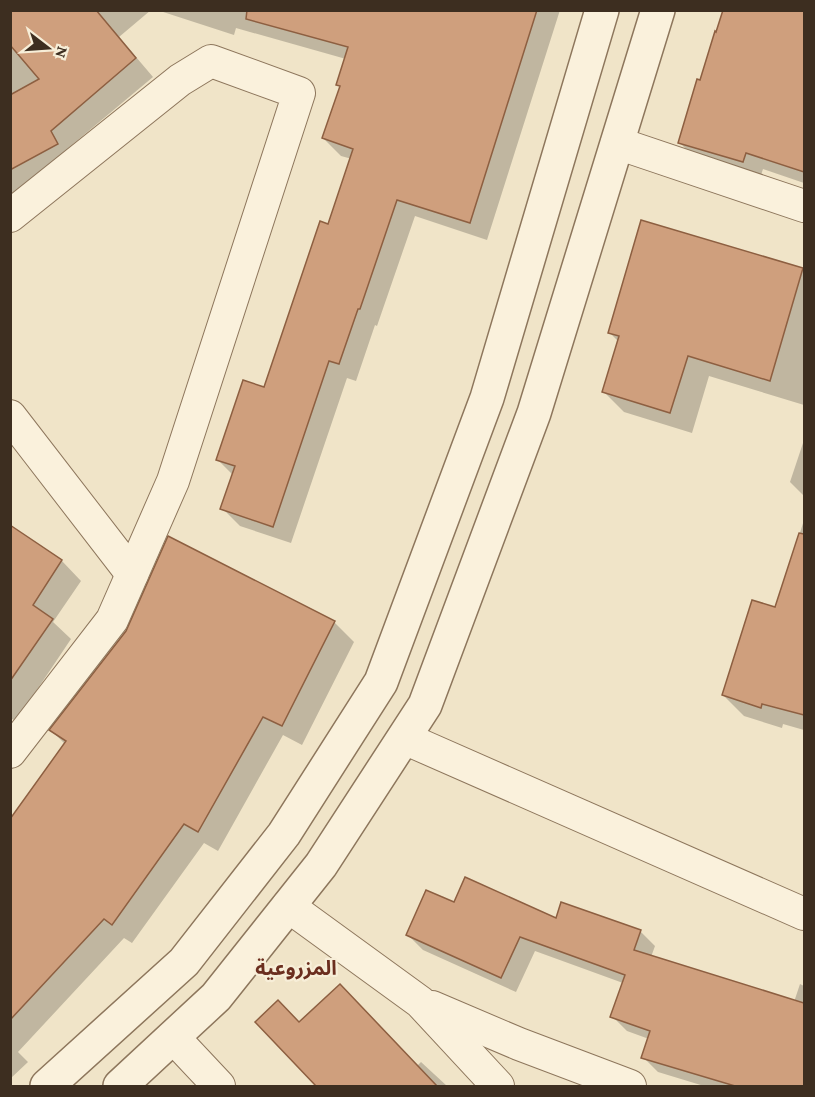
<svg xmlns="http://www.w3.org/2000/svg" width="815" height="1097" viewBox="0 0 815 1097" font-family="'Crimson Pro','Noto Sans Arabic',serif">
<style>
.shadow{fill:#0003}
.building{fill:#cf9f7d;stroke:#8d5f41;stroke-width:1.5}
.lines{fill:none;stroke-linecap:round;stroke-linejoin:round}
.minor-casing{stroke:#8d765c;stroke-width:34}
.tertiary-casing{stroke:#8d765c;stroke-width:36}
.minor{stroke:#faf1dc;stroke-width:32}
.tertiary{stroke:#faf1dc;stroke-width:33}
.labels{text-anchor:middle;stroke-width:4.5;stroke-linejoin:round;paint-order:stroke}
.neighbourhood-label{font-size:20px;font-weight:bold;fill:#6b2e1e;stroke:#f7eed8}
</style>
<rect width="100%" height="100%" fill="#f0e4c8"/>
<!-- shadow -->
<g class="shadow">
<polygon points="10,10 151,10 119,37 153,77 67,149 74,162 10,206"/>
<polygon points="157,10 560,10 487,240 415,216 377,326 375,325 356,381 347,378 291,543 240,526 222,508 233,475 218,460 265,389 329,226 352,159 341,156 323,138 341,87 338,84 346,59 236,28 234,35"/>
<polygon points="725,10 804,10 804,183 763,169 760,178 697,160 680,143"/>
<polygon points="803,269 804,271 804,405 709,376 692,433 624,412 603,391 618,341 609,332"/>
<polygon points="804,440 804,496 790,482"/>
<polygon points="804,520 804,730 783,724 782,728 744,716 723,695 776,609"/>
<polygon points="10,527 62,561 81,581 53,622 71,639 16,721 10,718"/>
<polygon points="334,622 354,642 302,745 283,735 218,851 204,843 132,943 124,938 18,1052 28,1062 10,1079 10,858 65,744 51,730"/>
<polygon points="455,904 640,931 655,946 651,957 794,1002 800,984 804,986 804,1086 704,1086 658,1072 643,1057 649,1039 627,1031 612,1016 623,983 535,951 516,992 423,950 408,935"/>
<polygon points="257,1022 299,1024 417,1066 421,1062 447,1086 318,1086"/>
</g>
<!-- building -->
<g class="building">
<polygon points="10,10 96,10 136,58 51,131 58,144 10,170 10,95 39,79 10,45"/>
<polygon points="247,10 537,10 470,223 397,200 360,309 358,309 339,364 329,361 273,527 220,509 235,466 216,460 243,380 264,387 320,221 328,224 353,149 322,138 340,86 336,85 348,47 246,19"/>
<polygon points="723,10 804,10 804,172 746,153 743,162 678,143 697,79 700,80 715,31 716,32"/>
<polygon points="641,220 803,268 770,381 688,356 670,413 602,392 619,336 608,333"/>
<polygon points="10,525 62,560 33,605 53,619 10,681"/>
<polygon points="799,533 804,534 804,715 762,704 761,708 722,695 752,600 775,607"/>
<polygon points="168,536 335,621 282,726 263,717 198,832 184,824 112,925 104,919 10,1020 10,819 66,741 49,730 126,631"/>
<polygon points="465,877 556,918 561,902 641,930 634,950 804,1003 804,1086 735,1086 641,1058 650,1031 610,1017 625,975 520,937 501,978 406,935 426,890 454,902"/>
<polygon points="340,984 437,1086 316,1086 255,1022 278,1000 299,1022"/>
</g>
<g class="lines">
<!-- minor casing -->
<g class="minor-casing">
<g id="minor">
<polyline points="617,143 804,206"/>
<polyline points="10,216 180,80 211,61 299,93 173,481 112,620 10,752"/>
<polyline points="10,416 132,574"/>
<polyline points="404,738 804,914"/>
<polyline points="288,906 420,1002 498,1086"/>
<polyline points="432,1007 519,1044 630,1086"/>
<polyline points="173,1037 219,1086"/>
</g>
</g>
<!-- tertiary casing -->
<g class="tertiary-casing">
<g id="tertiary">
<polyline points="47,1086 184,962 284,834 381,682 487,398 602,10"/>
<polyline points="120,1086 216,997 321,865 425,705 534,413 658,10"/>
</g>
</g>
<!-- minor -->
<use href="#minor" class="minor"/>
<!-- tertiary -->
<use href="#tertiary" class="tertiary"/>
</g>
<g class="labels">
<!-- neighbourhood labels -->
<g class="neighbourhood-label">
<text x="296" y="975">المزروعية</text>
</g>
</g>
<!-- border -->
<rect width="815" height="1097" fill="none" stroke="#3d2e20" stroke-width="24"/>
<!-- north arrow -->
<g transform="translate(48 48) rotate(107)" stroke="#f7eed8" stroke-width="4.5" paint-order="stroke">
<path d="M0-4.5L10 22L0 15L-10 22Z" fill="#3d2e20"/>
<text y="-9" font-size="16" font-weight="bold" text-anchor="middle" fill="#3d2e20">N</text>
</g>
</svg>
